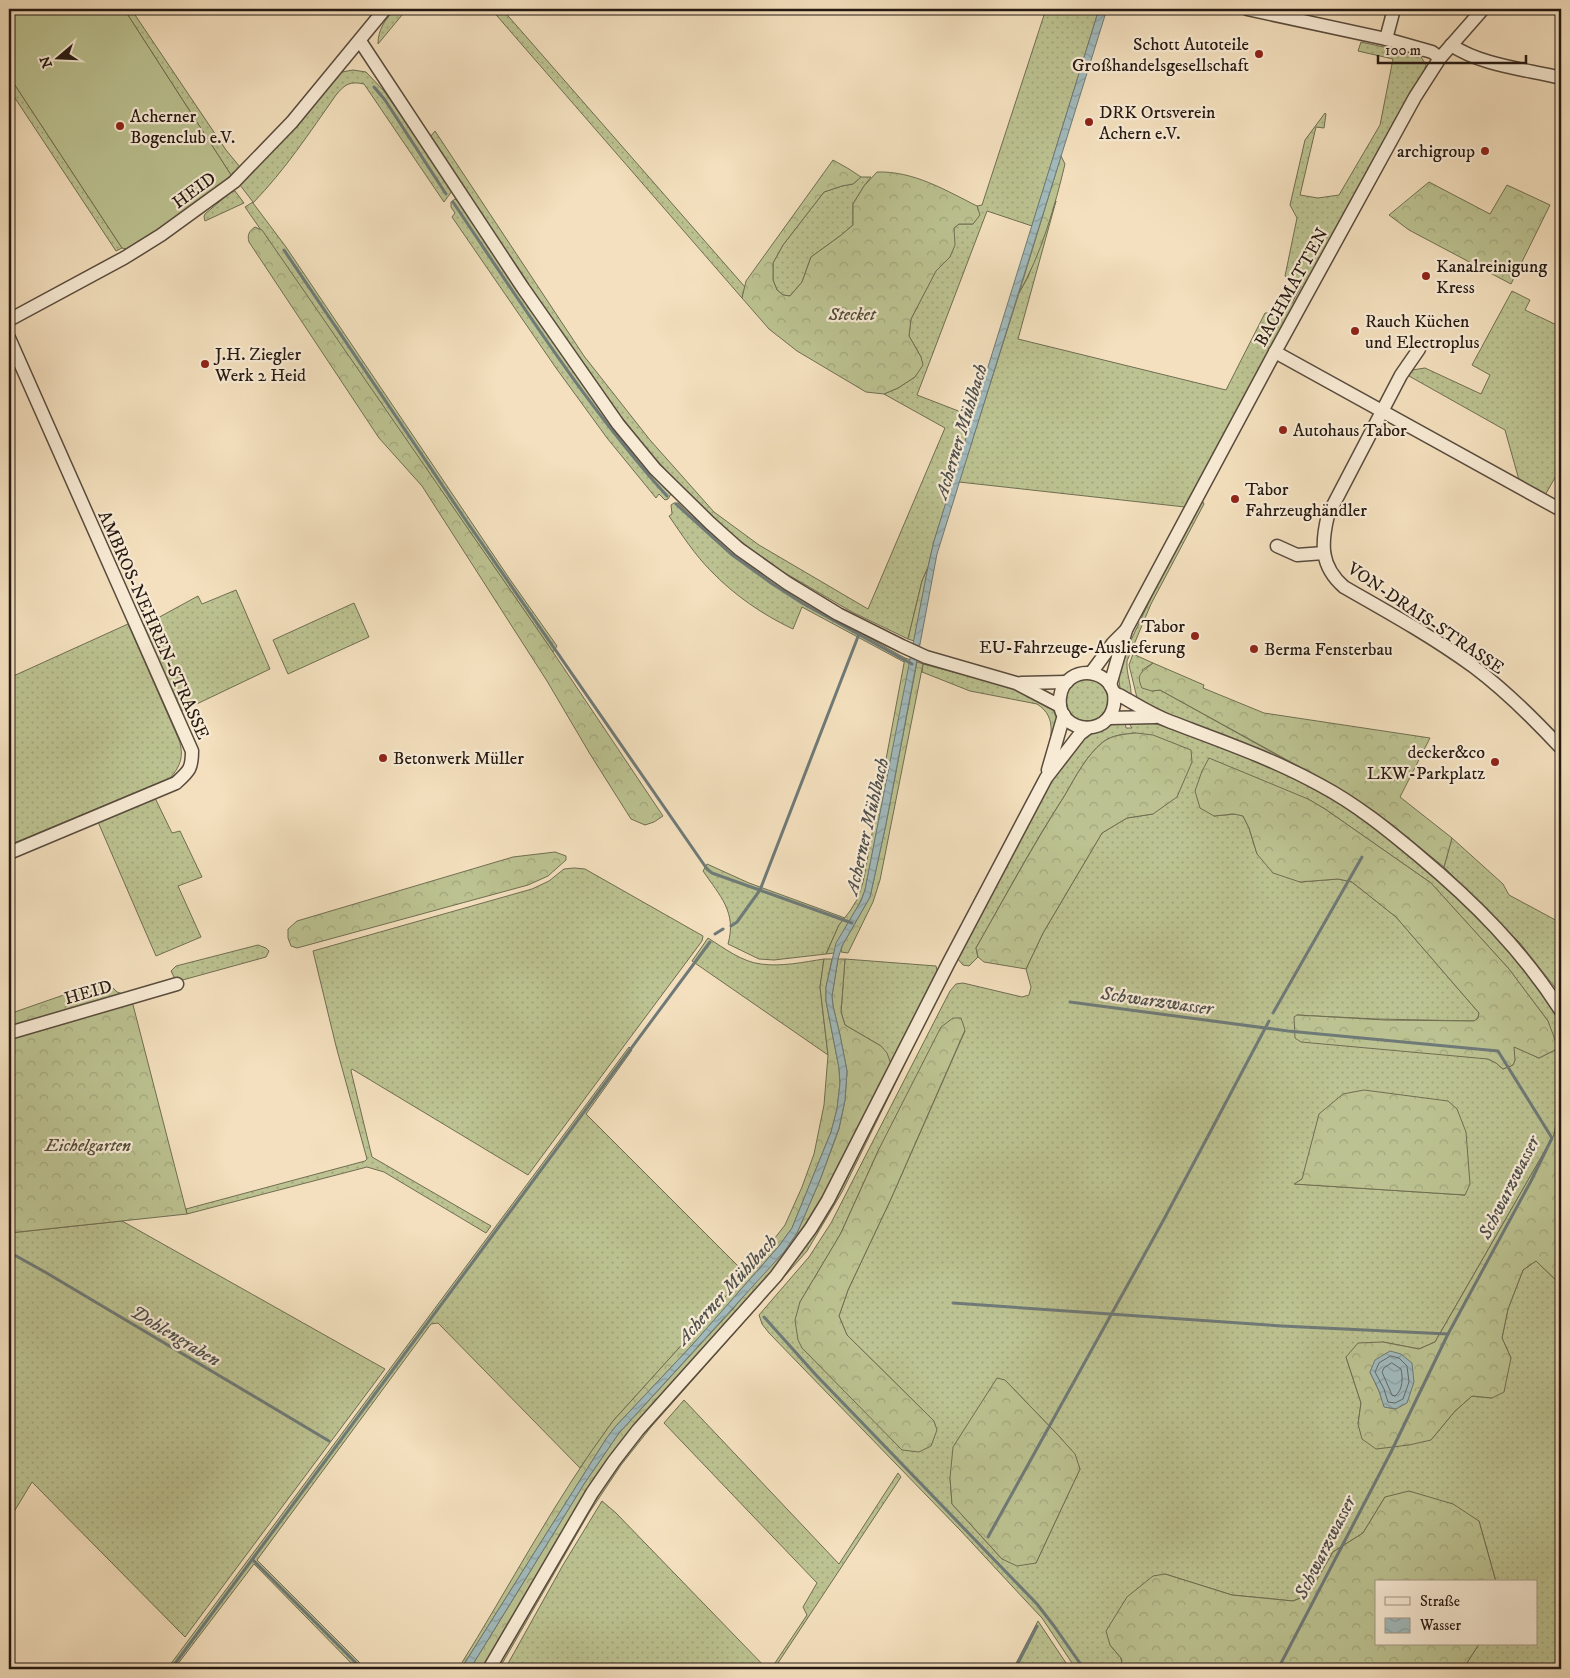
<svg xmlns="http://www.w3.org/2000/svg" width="1570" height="1678" viewBox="0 0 1570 1678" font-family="'IM FELL DW Pica',serif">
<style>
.grass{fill:url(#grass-dots);stroke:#706e52;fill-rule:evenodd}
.forest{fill:url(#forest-crowns);stroke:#706e52;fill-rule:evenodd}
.garden{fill:#bcc291;stroke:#706e52}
.water{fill:url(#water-waves);stroke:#6f7a78}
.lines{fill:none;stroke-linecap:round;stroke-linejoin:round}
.shore{stroke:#636a67;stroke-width:1}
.stream{stroke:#6f7a78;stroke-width:3}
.minor-casing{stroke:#594b3d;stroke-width:15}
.minor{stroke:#f8ebd5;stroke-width:12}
.poi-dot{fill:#8f2418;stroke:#f8ebd5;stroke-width:2}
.labels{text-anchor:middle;stroke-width:4.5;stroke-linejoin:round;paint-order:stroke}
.poi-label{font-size:18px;fill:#251912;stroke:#f8ebd5;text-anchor:start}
.street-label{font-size:18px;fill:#251912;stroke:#f8ebd5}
.park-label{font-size:18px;font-style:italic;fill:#524c38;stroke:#f8ebd5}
.water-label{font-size:19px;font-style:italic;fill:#50514e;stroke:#f8ebd5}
</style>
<defs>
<pattern id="grass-dots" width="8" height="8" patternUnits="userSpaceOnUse" patternTransform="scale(1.25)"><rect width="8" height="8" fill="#bcc291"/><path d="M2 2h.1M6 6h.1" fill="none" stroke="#a1a67c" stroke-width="1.8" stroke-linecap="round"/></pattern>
<pattern id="forest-crowns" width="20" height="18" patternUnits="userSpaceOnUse" patternTransform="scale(1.25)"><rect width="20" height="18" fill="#bcc291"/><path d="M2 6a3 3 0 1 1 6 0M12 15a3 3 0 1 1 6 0" fill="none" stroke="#a1a67c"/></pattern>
<pattern id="water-waves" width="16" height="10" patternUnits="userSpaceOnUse" patternTransform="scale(1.25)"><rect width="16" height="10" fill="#a1babc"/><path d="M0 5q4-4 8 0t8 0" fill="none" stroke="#8a9fa1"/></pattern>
</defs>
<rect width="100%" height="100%" fill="#f4e0be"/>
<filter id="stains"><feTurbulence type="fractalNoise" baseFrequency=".004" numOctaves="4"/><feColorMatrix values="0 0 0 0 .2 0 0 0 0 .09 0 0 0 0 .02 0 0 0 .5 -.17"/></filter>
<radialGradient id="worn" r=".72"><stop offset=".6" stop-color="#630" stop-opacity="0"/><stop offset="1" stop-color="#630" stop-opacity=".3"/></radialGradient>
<!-- grass -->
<g class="grass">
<polygon points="124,9 131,9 226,150 240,167 231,175"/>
<path d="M 395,9 L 407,9 L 378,44 C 378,29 385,20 395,9 Z"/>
<polygon points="491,9 502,9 745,287 742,298"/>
<polygon points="1046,9 1099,9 1032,226 987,211 917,395 974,417 934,541 928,567 922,581 908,639 852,612 780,570 716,523 650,453 620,415 538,299 430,137 435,131 584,356 650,440 714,512 759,545 868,609 945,428 884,394 898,388 915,377 921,357 909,336 911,319 936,270 950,257 954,228 959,224 973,224 979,215 977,206 982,205"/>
<polygon points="1361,42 1420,55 1426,65 1424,71 1185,507 959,482 1019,293 1028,277 1056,201 1018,339 1226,390 1265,313 1273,313 1280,297 1292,303 1301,286 1285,276 1297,218 1290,205 1305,140 1325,113 1326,114 1324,128 1316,127 1300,195 1318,198 1339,195 1380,125 1393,59 1358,51"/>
<path d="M 353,70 L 366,72 L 384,91 L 450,186 L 452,191 L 444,202 L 364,84 C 350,81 345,84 336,95 C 310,132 285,170 253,203 L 286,247 L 509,578 L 557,646 L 553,652 L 245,207 L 253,202 L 240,185 L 241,182 L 287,136 L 333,81 L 342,72 Z"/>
<polygon points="9,76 122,248 116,251 9,89"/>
<polygon points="861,177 871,177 864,186 853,204 853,225 840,236 811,257 802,282 790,296 783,295 777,290 773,280 773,263 783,245 824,192 842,186 853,184"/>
<polygon points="232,191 235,191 244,203 205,221 204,217 205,214"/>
<polygon points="455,199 459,202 648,468 671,494 668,499 665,500 659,494 656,498 607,438 556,368 452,217 455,213 451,207 451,202"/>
<polygon points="1512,291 1530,300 1525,310 1561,327 1561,467 1544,497 1519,480 1505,430 1409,376 1412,370 1425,368 1481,394 1490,375 1472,365"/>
<path d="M 1200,502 L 1203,502 L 1204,504 L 1151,604 L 1127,661 C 1126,674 1132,685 1131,698 L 1120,688 L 1118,673 L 1132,638 L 1157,585 Z"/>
<path d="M 674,503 L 678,503 C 716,540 759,574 805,602 C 838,621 872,639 905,658 L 904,662 L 802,607 L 793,629 C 763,615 734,595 711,571 C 695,555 682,535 669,516 L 672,514 L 671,505 Z"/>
<polygon points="236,590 270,669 182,711 143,626 198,596 202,604"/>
<polygon points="354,603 369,637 288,674 273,640"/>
<path d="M 128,624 L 179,740 C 184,755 181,766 170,778 L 9,845 L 9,678 Z"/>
<polygon points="1133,654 1153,663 1142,670 1152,691 1160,690 1293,764 1138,702 1129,665"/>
<path d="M 923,664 L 1017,689 L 1053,705 L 1058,718 L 1045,762 C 1050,740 1059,718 1037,704 L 970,691 L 922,672 Z"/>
<circle cx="1087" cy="700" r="21"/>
<path d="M 1118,721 L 1125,721 L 1126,728 L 1132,728 L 1130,725 L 1131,721 L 1151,723 L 1177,729 L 1223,747 L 1298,780 L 1346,806 L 1390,839 L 1444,884 L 1502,942 L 1532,980 L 1561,1021 L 1561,1096 L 1554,1135 L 1435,1342 L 1419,1349 L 1383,1342 L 1346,1357 L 1361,1403 L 1358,1424 L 1431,1440 L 1455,1411 L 1472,1396 L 1492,1398 L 1511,1358 L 1502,1338 L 1508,1309 L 1523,1270 L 1536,1261 L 1559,1283 L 1561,1283 L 1561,1669 L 1463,1669 L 1479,1644 L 1536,1644 L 1536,1582 L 1496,1582 L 1479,1521 L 1385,1497 L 1363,1533 L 1333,1552 L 1308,1595 L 1293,1601 L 1232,1595 L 1165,1574 L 1110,1645 L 1121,1658 L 1123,1669 L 1076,1669 L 1042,1618 L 1025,1600 L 960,1530 L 769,1333 L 762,1324 L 759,1315 L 809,1257 L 831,1223 L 950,991 L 956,984 L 963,983 L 1022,997 L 1029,995 L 1031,987 L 1026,969 L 1043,933 L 1102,833 L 1127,818 L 1153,814 L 1136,733 C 1125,734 1112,735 1103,742 C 1086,756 1076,776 1065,795 C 1033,844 1005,897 976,948 L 978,957 L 969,966 L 963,965 L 957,958 L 1040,799 L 1062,765 L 1086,734 L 1097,732 ZM 1308,799 L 1325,809 L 1431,883 L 1508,968 L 1548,1021 L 1555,1050 L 1539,1058 L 1513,1046 L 1515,1060 L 1513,1065 L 1503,1069 L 1496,1063 L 1488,1059 L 1297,1015 L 1376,1019 L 1474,1021 L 1478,1018 L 1479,1013 L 1396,917 L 1352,882 L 1338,879 L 1300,882 L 1257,854 L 1249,828 L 1243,816 L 1236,814 L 1214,816 ZM 965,1031 L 890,1201 L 848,1290 L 839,1316 L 847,1335 L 934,1421 L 843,1389 L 802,1348 L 800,1302 L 840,1235 L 879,1149 ZM 1302,1179 L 1465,1195 L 1295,1184 ZM 1005,1380 L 1056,1433 L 1072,1451 L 1080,1469 L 1036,1563 L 1002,1559 L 952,1504 L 950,1478 Z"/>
<polygon points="155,798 172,833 180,831 202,877 178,886 201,937 156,956 98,822"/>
<polygon points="1452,838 1503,884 1509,895 1561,923 1561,995 1520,943 1444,867"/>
<path d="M 707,864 L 749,883 L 845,918 L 839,925 L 826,954 L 774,960 L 759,959 L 728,944 C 737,912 720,896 703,871 Z"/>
<polygon points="574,868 585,869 703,936 702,941 528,1175 352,1069 351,1071 372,1157 491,1226 486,1233 384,1172 367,1167 187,1214 186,1209 365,1161 367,1159 336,1046 313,951 532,889 549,881 564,869"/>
<path d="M 708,938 C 724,948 742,962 761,964 C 782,967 804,962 824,959 L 820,987 L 828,1055 L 692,961 Z"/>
<polygon points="258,945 266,948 269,951 266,957 179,981 174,977 171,971 176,966"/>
<polygon points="845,959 936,966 937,970 937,975 891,1064 881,1046 845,1025 841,1012"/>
<polygon points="947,978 842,1192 807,1251 651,1427 621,1465 589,1513 499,1669 494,1669 586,1511 618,1462 682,1388"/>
<polygon points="629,1047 632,1050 586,1114 746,1274 613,1421 580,1468 438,1323 431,1324 257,1560 366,1669 357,1669 254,1564 174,1669 167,1669"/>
<polygon points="122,1221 385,1369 185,1637 32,1482 9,1520 9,1233"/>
<polygon points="684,1400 839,1564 898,1473 901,1477 774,1669 771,1669 807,1615 803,1607 817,1583 664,1423"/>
<polygon points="602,1501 616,1513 767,1669 505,1669 563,1565"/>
<polygon points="1038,1621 1070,1669 1013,1669"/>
</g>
<!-- forest -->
<g class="forest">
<path d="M 1061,156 L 1065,164 C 1055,206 1041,255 1019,293 Z"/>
<path d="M 833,160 L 849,169 L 861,177 L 853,184 L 842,186 L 824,192 L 783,245 L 773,263 L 773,280 L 777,290 L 783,295 L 790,296 L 802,282 L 811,257 L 840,236 L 853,225 L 853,204 L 864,186 L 877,172 C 914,171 945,190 977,206 L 980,215 L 973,224 L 959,224 L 954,228 L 955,245 L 950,257 L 936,271 L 911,319 L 909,336 L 921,357 L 923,365 L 915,377 L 898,388 L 884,394 L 866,392 L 797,351 L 769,329 L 742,298 L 746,281 Z"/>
<polygon points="1429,182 1490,214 1507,185 1550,205 1511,284 1409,230 1389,215"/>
<path d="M 255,227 L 262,230 L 553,652 L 663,816 L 654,822 L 645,825 L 631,819 L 590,754 L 547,681 L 422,486 L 379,438 L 249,242 C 247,235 249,231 255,227 Z"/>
<polygon points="928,567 914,641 908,639 922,581"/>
<path d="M 905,658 L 911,660 L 865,890 C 858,912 840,930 834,953 L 826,954 L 839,925 L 850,911 L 858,898 L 863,882 Z"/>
<polygon points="917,662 923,664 880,880 873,902 848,953 841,952 842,946 870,897 886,824"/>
<path d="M 1153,663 L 1204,685 L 1203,688 L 1264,713 L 1430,738 L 1400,797 L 1452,838 L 1444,867 L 1390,823 L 1329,783 L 1160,690 L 1152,691 L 1142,688 C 1135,673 1143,672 1153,663 Z"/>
<path d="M 1136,733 L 1153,735 L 1191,750 L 1192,762 L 1177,797 L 1153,814 L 1127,818 L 1102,833 L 1043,933 L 1026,969 L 984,962 L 978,957 L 976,948 C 1005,897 1033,845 1065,795 C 1076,776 1086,756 1103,742 C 1112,735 1125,734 1136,733 Z"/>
<polygon points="1209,758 1308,799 1325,809 1431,883 1509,969 1548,1021 1557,1045 1555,1050 1539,1058 1514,1047 1515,1060 1513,1065 1503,1069 1496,1063 1488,1059 1301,1042 1295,1038 1294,1017 1297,1015 1385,1020 1474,1021 1478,1018 1479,1013 1396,917 1352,882 1338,879 1300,882 1273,873 1257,854 1249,828 1243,816 1234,814 1214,816 1200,808 1195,791 1202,771"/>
<polygon points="555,852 566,856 566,860 548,876 528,885 297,948 291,946 288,938 288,929 297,921 513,857"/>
<path d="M 824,959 L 832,959 L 826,987 L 826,1001 L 839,1068 L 840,1083 L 837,1109 L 831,1132 L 792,1228 L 779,1246 L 693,1344 L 615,1427 L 606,1439 L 461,1669 L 458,1669 C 510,1586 555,1499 613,1421 L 754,1265 L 785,1225 L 802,1187 L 814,1154 L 824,1105 L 828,1055 L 820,987 Z"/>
<polygon points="838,959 845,959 841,1012 845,1025 881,1046 887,1053 891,1064 823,1200 780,1264 643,1417 484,1669 470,1669 584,1484 619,1433 732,1310 797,1233 820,1180 839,1129 845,1100 847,1071 840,1035 833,1006 832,996"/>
<polygon points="98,983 110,985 117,992 126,995 132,1001 187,1214 9,1233 9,1014"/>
<polygon points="953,1018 961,1018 965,1030 890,1201 848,1290 839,1316 847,1335 934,1421 937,1430 931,1446 919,1452 902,1450 802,1348 798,1340 795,1320 800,1302 841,1233 879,1149 941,1027"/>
<polygon points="1364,1090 1448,1101 1457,1109 1466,1132 1470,1184 1465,1195 1294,1184 1302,1179 1319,1114 1343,1094"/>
<path d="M 1561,1096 L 1561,1283 L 1559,1283 L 1536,1261 L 1523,1270 L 1508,1309 L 1502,1338 L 1511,1358 L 1504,1392 L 1492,1398 L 1472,1396 L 1455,1411 L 1431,1440 L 1409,1445 L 1376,1449 L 1362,1439 L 1358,1424 L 1361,1403 L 1346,1357 L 1358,1343 L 1383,1342 L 1419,1349 L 1435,1342 L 1554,1135 ZM 1370,1372 L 1396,1409 L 1385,1407 L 1379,1391 Z"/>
<polygon points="997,1378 1005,1380 1056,1433 1075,1454 1080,1469 1036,1563 1017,1566 1002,1559 952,1504 950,1478 953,1447"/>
<polygon points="1409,1491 1453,1504 1479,1521 1496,1582 1376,1582 1376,1644 1479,1644 1463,1669 1123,1669 1121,1658 1110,1645 1106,1631 1127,1597 1153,1576 1165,1574 1232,1595 1293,1601 1308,1595 1333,1552 1363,1533 1385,1497"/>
</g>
<!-- garden -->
<path class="garden" d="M 21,9 L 124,9 L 231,175 C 200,205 162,226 126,249 L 122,248 L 9,76 L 9,16 Z"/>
<!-- water -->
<g class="water">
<polygon points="1099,9 1107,9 937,554 886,824 870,897 842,946 838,959 832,996 833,1006 840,1035 847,1071 845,1100 839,1128 820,1180 797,1233 784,1252 619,1433 584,1484 470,1669 461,1669 606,1439 615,1427 693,1344 779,1246 792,1228 831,1132 837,1109 840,1083 839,1068 826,1001 826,987 836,943 861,901 865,890 928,567 934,541"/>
<polygon points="1390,1351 1401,1354 1412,1363 1414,1382 1407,1403 1396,1409 1384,1407 1379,1391 1370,1372 1375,1360"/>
</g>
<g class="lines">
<!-- shore -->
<g class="shore">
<polygon points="1391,1356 1399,1358 1407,1366 1409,1382 1403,1399 1395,1403 1388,1402 1384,1389 1375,1372 1379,1363"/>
<path d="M 1392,1363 L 1401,1369 C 1403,1378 1403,1390 1395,1396 L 1392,1395 L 1382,1372 L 1384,1368 Z"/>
</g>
<!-- stream -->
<g class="stream">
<polyline points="374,87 385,100 446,194"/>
<path d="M 453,202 C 521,303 586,406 667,496"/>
<polyline points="284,250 467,522 707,869 712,873 852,923"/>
<polyline points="676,504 731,554 771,583 802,603 912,664"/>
<polyline points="731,926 737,922 760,890 859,634"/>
<polyline points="715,934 723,929"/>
<polyline points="1070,1002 1288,1031 1498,1051 1552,1138 1531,1181 1448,1334 1391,1452 1278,1669"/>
<polyline points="1273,1013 1362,857"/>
<polyline points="9,1252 45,1272 329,1441"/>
<polyline points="953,1303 1282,1326 1448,1334"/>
<polyline points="764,1317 816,1375 1037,1604 1054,1626 1084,1669"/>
<polyline points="988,1537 1163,1221 1269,1021"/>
<polyline points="253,1560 362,1669"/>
<polyline points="171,1669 710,942"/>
<polyline points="1015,1669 1037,1626"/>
</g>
<!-- minor casing -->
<g class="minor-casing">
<g id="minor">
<polyline points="1247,9 1386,39 1432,52 1440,58"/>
<polyline points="1386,39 1394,9"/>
<polyline points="360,41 523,288 618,424 655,469 710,523 739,549 787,583 838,614 902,646 926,657 1016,683 1060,706"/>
<path d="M 1451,45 C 1483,66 1525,69 1561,78"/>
<polyline points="9,320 124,258 161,235 234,182 292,122 385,9"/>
<path d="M 9,338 L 192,751 C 192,769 189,771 176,783 L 9,853"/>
<path d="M 1419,349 L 1401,375 L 1328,515 C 1321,544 1320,566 1344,587 C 1388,612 1433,637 1474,667 C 1506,691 1534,719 1561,748"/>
<polyline points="1275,352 1561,510"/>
<polyline points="1277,546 1297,555 1324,553"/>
<polyline points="1091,673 1113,643 1126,630"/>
<polyline points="1021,683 1067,682"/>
<polyline points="1110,685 1126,630 1275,352 1415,97 1440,58 1483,9"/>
<path d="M 1114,693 C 1120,740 1055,737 1060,697 C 1061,689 1065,682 1071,678 C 1083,670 1099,672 1109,683 C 1111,685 1112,690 1114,692 C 1115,694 1119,695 1121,696 C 1137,705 1152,715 1171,722 C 1221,741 1273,759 1320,785 C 1356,804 1388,830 1419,856 C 1474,902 1522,950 1561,1011"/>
<polyline points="1109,718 1155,717"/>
<polyline points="1048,770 1064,715"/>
<polyline points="9,1033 177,984"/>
<polyline points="489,1669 592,1493 614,1461 638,1430 776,1276 811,1228 828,1200 948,964 1046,778 1080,734 1088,728"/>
</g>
</g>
<!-- minor -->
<use href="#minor" class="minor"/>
</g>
<!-- markers -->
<g class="poi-dot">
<circle cx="1259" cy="54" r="5"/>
<circle cx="1089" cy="122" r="5"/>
<circle cx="120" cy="126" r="5"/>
<circle cx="1485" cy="151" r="5"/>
<circle cx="1426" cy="276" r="5"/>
<circle cx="1355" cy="331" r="5"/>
<circle cx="205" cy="364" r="5"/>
<circle cx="1283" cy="430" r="5"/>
<circle cx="1235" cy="499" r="5"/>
<circle cx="1195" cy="636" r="5"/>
<circle cx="1254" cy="649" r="5"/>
<circle cx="383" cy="758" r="5"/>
<circle cx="1495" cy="762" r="5"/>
</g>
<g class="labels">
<!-- poi labels -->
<g class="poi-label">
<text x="1249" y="50" text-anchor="end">Schott Autoteile<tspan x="1249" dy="21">Gr0ßhandelsgesellschaft</tspan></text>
<text x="1099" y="118">DRK Ortsverein<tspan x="1099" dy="21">Achern e.V.</tspan></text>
<text x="130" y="122">Acherner<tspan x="130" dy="21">Bogenclub e.V.</tspan></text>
<text x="1475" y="157" text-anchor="end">archigroup</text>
<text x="1436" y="272">Kanalreinigung<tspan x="1436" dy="21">Kress</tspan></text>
<text x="1365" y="327">Rauch Küchen<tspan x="1365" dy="21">und Electroplus</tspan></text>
<text x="215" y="360">J.H. Ziegler<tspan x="215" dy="21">Werk 2 Heid</tspan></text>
<text x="1293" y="436">Autohaus Tabor</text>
<text x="1245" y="495">Tabor<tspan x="1245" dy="21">Fahrzeughändler</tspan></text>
<text x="1185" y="632" text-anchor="end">Tabor<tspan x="1185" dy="21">EU-Fahrzeuge-Auslieferung</tspan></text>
<text x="1264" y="655">Berma Fensterbau</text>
<text x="1485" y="758" text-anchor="end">decker&amp;co<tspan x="1485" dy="21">LKW-Parkplatz</tspan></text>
<text x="393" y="764">Betonwerk Müller</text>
</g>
<!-- street labels -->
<g class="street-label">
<text transform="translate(194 190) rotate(-36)" y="6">HEID</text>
<text transform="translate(1291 287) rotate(-61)" y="6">BACHMATTEN</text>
<text transform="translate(1426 618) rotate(34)" y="6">VON-DRAIS-STRASSE</text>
<text transform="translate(154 625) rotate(66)" y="6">AMBROS-NEHREN-STRASSE</text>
<text transform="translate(88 992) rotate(-16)" y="6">HEID</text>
</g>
<!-- park labels -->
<g class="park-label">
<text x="852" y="320">Stecket</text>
<text x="88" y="1151">Eichelgarten</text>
</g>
<!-- water labels -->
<g class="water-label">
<text transform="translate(960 431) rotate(-73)" y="7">Acherner Mühlbach</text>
<text transform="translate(866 826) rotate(-77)" y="7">Acherner Mühlbach</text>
<text transform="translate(1157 1000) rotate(8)" y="7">Schwarzwasser</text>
<text transform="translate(1508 1187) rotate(-63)" y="7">Schwarzwasser</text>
<text transform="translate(726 1289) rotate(-48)" y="7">Acherner Mühlbach</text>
<text transform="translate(176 1335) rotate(31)" y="7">Dohlengraben</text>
<text transform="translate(1324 1547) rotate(-63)" y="7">Schwarzwasser</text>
</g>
</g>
<!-- margin -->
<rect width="1570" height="1678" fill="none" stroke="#f4e0be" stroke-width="30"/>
<rect x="10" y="10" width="1550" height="1658" fill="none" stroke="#251912" stroke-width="2.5"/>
<rect x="15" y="15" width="1540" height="1648" fill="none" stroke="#251912"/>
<!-- legend -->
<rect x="1375" y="1580" width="162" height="65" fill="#f8ebd5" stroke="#a49787"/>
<rect x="1385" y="1597" width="25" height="8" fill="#f8ebd5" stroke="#a49787"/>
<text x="1420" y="1606" font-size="15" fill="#251912">Straße</text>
<rect x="1385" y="1618" width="25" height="15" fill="url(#water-waves)" stroke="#a49787"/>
<text x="1420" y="1630" font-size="15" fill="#251912">Wasser</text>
<!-- north arrow -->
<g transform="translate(58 58) rotate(251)" stroke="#f8ebd5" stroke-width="4" paint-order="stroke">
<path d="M0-4L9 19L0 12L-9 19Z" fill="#251912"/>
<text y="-8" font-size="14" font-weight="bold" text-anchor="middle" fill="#251912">N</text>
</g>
<!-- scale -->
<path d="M1378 55v8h148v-8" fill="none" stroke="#251912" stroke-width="2.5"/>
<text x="1385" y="55" font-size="15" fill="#251912" stroke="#f8ebd5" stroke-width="4" paint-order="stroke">100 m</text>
<rect width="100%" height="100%" filter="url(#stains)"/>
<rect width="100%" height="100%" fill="url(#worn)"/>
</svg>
